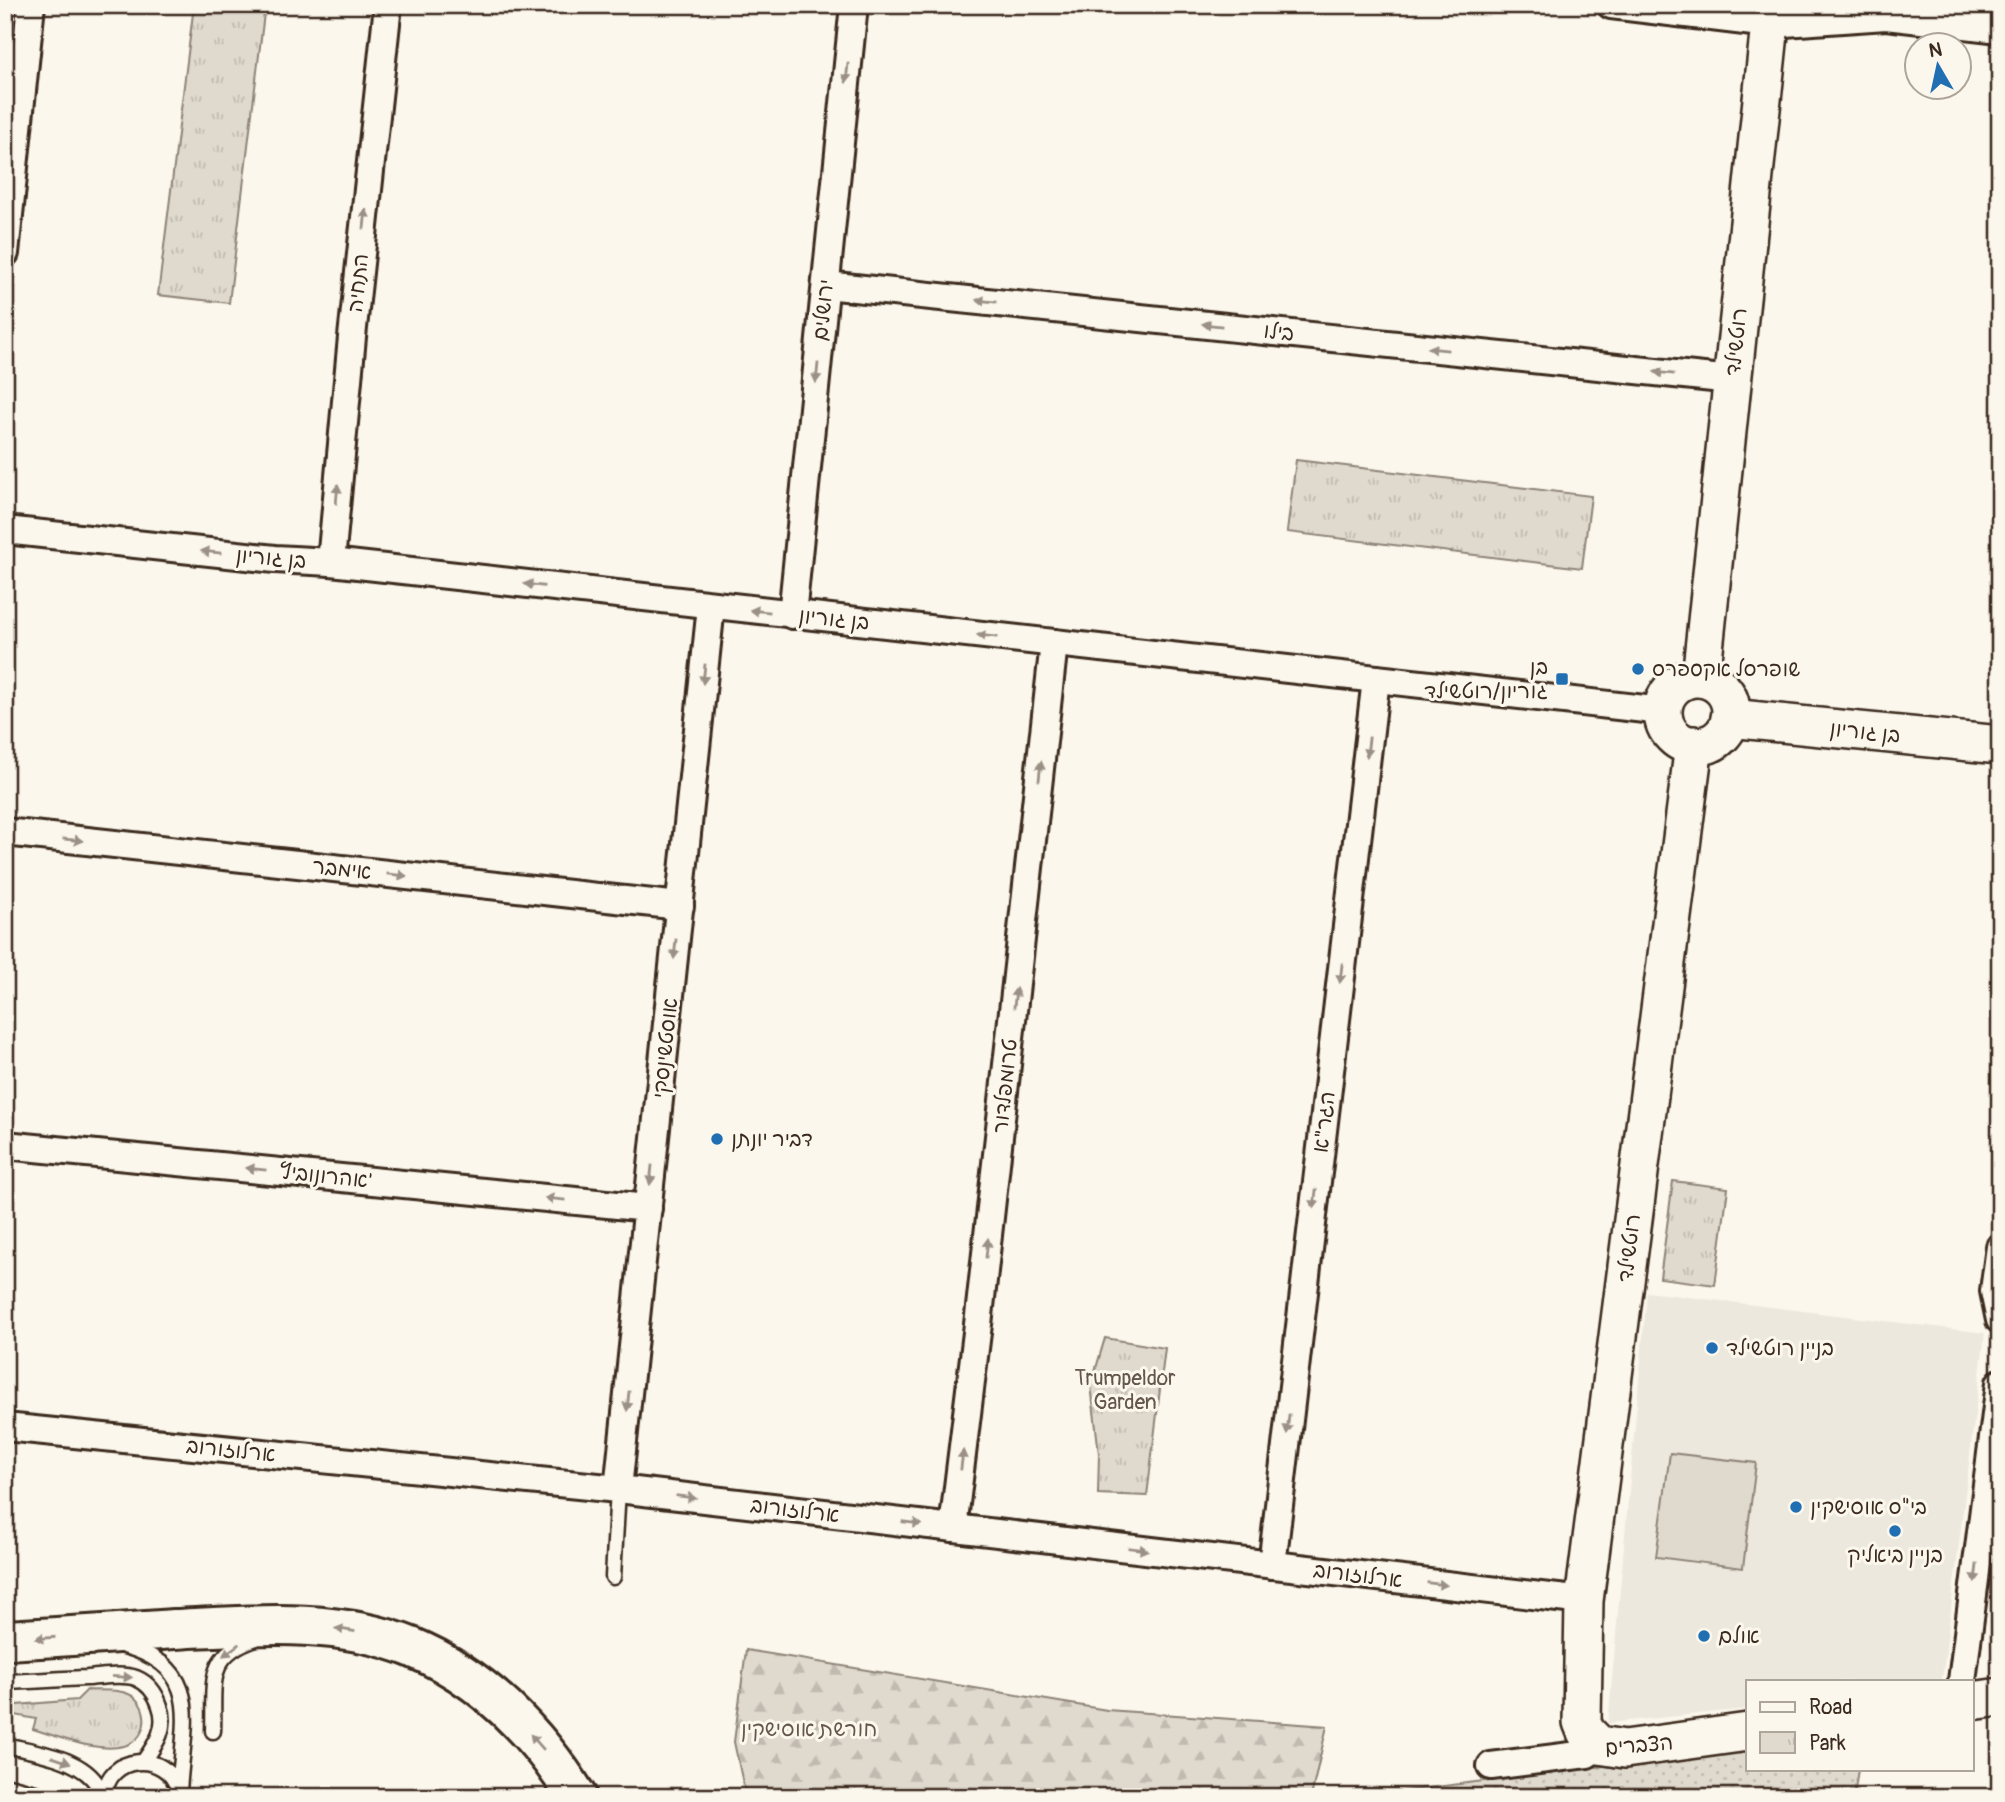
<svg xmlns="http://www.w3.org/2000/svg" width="2005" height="1802" viewBox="0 0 2005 1802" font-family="Pangolin,'Playpen Sans Hebrew',sans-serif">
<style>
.built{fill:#ede8dd}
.grass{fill:url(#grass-dots);stroke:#8d8276;stroke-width:2}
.forest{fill:url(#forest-firs);stroke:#8d8276;stroke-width:2}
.park{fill:url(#park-tufts);stroke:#8d8276;stroke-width:2}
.pitch{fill:#dfd9ce;stroke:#8d8276;stroke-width:2}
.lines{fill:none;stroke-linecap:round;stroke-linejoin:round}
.lane-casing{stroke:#3b2a1e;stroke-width:19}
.street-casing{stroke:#3b2a1e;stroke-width:32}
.secondary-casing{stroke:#3b2a1e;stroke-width:42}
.highway-casing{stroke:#3b2a1e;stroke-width:44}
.lane{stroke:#fbf7ec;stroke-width:14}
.street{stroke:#fbf7ec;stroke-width:26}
.secondary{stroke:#fbf7ec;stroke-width:37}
.highway{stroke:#fbf7ec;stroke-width:38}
.oneway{fill:#9b9085}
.poi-dot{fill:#1f6fb2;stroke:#fbf7ec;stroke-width:2.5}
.labels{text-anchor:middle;stroke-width:6;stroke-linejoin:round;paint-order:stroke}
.street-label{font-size:21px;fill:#3b2a1e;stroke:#fbf7ec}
.poi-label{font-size:21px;fill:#3b2a1e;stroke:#fbf7ec;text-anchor:start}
.park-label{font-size:21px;fill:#64564a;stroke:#fbf7ec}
</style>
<defs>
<pattern id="grass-dots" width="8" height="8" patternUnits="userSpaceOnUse" patternTransform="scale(1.75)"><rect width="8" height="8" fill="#dfd9ce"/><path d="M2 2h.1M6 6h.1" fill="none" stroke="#c0bab0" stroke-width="1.8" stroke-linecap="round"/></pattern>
<pattern id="forest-firs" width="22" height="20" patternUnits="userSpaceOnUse" patternTransform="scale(1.75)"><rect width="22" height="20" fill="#dfd9ce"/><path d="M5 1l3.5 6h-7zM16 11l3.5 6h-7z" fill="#c0bab0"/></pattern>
<pattern id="park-tufts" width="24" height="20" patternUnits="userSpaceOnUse" patternTransform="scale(1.75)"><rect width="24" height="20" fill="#dfd9ce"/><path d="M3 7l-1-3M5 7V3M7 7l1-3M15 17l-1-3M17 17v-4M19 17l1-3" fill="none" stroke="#c0bab0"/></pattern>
</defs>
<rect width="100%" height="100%" fill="#fbf7ec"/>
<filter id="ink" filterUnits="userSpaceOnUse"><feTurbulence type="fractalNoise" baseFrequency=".0143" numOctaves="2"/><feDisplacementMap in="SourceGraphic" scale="14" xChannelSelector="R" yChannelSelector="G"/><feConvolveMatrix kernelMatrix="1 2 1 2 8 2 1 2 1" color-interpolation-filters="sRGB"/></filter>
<g filter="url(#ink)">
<!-- built -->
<polygon class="built" points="1647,1292 1985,1333 1942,1681 1748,1681 1748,1709 1608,1723"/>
<!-- grass -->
<polygon class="grass" points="1748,1748 1748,1769 1858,1769 1854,1797 1355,1797"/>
<!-- forest -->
<polygon class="forest" points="746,1650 1107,1710 1327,1726 1311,1797 746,1797 734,1742"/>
<!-- park -->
<g class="park">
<polygon points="194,5 265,5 229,303 158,295"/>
<polygon points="1296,460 1591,496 1582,568 1287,532"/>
<polygon points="1673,1181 1728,1188 1715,1285 1660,1278"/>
<polygon points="1105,1338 1165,1348 1147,1496 1098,1494 1099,1454 1091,1385"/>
<path d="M 87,1690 C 101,1691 124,1688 135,1698 C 151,1713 146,1740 124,1746 C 96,1753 60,1737 33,1729 L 36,1719 L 5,1713 L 5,1706 L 77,1700 Z"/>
</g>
<!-- pitch -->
<polygon class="pitch" points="1670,1453 1756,1463 1743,1568 1656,1557"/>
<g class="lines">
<!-- lane casing -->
<g class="lane-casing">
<g id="lane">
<polyline points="1965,25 1967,5"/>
<polyline points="613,1577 618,1489"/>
<path d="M 124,1646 C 207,1668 182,1727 179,1793"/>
<path d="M 5,1682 C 33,1681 60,1679 87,1678 C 102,1677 122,1673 136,1678 C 148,1683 156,1694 160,1706 C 168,1727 156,1744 144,1761"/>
<path d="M 213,1731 C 215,1685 204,1655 256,1638"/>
<path d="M 5,1745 C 38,1753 92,1758 103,1797"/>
<polyline points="5,1785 50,1797"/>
<path d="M 105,1797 C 105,1754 167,1750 178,1789"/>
</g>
</g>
<!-- street casing -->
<g class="street-casing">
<g id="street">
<polyline points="1611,5 1770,24 1886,16 2000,29"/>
<polyline points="5,253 31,5"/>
<polyline points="826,285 1732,380"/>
<polyline points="5,530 275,559 331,562 1663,711"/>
<polyline points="331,562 352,337 388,5"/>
<polyline points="792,615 854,5"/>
<polyline points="5,832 680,906"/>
<polyline points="5,1145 648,1208"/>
<polyline points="2000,1247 1994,1291 2000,1320"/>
<polyline points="5,1427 618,1489 1584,1601"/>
<polyline points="618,1489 711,606"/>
<polyline points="953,1528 979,1316 1054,643"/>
<polyline points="1272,1565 1376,679"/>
<polyline points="1962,1681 2000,1383"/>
<polyline points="1491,1766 1587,1754 1599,1745"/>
</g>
</g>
<!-- secondary casing -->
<g class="secondary-casing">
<g id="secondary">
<polyline points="1701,678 1772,5"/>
<circle cx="1697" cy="712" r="34"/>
<polyline points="1730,718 2000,745"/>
<polyline points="1694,745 1584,1601 1582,1722 1586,1732 1599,1745 1625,1749 1748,1732"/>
<polyline points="1972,1701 2000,1697"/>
</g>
</g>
<!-- highway casing -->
<g class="highway-casing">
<path id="highway" d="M 5,1640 C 62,1637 118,1633 175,1629 C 252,1625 337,1617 411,1647 C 482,1676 537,1733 577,1797"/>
</g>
<!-- lane -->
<use href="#lane" class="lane"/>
<!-- street -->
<use href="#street" class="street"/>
<!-- secondary -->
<use href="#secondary" class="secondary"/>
<!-- highway -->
<use href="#highway" class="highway"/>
</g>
<!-- one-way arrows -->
<defs><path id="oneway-solid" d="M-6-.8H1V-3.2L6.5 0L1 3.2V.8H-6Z" transform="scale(1.75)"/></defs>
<g class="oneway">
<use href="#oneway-solid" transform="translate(847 73) rotate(96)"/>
<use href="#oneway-solid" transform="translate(365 219) rotate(-84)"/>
<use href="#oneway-solid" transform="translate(986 301) rotate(-174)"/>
<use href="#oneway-solid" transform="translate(1212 325) rotate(-174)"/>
<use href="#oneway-solid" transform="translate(1438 349) rotate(-174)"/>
<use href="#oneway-solid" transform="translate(817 373) rotate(96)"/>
<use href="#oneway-solid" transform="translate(1664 373) rotate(-174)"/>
<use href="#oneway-solid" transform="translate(337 494) rotate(-85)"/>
<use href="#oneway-solid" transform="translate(211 552) rotate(-174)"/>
<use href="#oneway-solid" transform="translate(534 585) rotate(-173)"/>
<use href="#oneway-solid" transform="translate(760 611) rotate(-174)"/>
<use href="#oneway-solid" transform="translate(987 636) rotate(-174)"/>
<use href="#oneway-solid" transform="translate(704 674) rotate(96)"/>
<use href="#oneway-solid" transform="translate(1368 747) rotate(97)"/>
<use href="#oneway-solid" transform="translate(1040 771) rotate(-84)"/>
<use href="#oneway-solid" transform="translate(73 840) rotate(6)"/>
<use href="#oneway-solid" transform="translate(397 875) rotate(6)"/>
<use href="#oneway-solid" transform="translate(675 949) rotate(96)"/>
<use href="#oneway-solid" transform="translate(1341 973) rotate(97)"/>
<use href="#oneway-solid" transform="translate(1015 998) rotate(-84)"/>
<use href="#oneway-solid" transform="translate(256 1169) rotate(-174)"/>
<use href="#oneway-solid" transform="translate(651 1175) rotate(96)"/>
<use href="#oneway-solid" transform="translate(555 1199) rotate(-174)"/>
<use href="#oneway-solid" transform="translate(1315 1199) rotate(97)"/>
<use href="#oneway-solid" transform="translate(987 1248) rotate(-84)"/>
<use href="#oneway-solid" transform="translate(628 1401) rotate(96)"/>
<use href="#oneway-solid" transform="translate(1288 1424) rotate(97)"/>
<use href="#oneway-solid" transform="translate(962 1460) rotate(-83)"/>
<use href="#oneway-solid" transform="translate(686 1497) rotate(7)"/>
<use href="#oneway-solid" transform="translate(912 1523) rotate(7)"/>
<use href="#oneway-solid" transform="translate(1138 1549) rotate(7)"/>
<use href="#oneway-solid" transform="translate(1976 1573) rotate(97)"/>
<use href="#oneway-solid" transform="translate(1437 1584) rotate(7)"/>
<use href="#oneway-solid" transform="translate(345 1630) rotate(-171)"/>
<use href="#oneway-solid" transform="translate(45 1638) rotate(176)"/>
<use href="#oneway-solid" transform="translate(231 1650) rotate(144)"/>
<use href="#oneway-solid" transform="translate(122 1677) rotate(3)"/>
<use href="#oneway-solid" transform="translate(537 1742) rotate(-131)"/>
<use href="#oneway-solid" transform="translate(61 1760) rotate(19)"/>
</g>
</g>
<!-- markers -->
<g class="poi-dot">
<circle cx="1638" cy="669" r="7"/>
<rect x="1555" y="672" width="14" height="14" rx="3.5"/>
<circle cx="717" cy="1139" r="7"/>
<circle cx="1712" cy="1348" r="7"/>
<circle cx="1796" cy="1507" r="7"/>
<circle cx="1895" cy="1531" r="7"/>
<circle cx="1704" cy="1636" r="7"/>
</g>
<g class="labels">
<!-- street labels -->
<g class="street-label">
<text transform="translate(358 283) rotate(-84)" y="7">התחיה</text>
<text transform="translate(823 310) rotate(-84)" y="7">ירושלים</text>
<text transform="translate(1279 332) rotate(6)" y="7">בילו</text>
<text transform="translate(1736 342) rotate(-84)" y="7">רוטשילד</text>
<text transform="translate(271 558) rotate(5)" y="7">בן גוריון</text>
<text transform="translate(834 619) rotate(6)" y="7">בן גוריון</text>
<text transform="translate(1865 732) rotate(6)" y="7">בן גוריון</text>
<text transform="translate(342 869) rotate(6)" y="7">אימבר</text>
<text transform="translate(665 1048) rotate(-84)" y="7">אוסטשינסקי</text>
<text transform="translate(1005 1086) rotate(-84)" y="7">טרומפלדור</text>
<text transform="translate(1324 1122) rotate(-83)" y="7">הגר"א</text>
<text transform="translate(326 1176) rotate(6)" y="7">אהרונוביץ'</text>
<text transform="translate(1629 1248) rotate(-83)" y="7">רוטשילד</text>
<text transform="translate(231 1450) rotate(6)" y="7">ארלוזורוב</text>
<text transform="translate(795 1510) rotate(7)" y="7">ארלוזורוב</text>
<text transform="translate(1358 1575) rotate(7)" y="7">ארלוזורוב</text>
<text transform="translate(1639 1745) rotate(-5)" y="7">הצברים</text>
</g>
<!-- poi labels -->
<g class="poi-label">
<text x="1548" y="674" text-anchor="end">בן<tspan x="1548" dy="24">גוריון/רוטשילד</tspan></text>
<text x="1652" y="676">שופרסל אקספרס</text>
<text x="731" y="1146">דביר יונתן</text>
<text x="1726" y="1355">בניין רוטשילד</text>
<text x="1810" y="1514">בי"ס אוסישקין</text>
<text x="1895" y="1562" text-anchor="middle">בניין ביאליק</text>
<text x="1718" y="1643">אולם</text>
</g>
<!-- park labels -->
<g class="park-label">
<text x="1125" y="1385">Trumpeldor<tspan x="1125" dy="24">Garden</tspan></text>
<text x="809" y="1736">חורשת אוסישקין</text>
</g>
</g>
<!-- margin -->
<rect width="2005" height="1802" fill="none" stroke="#fbf7ec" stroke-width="28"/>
<rect x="14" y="14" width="1977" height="1774" fill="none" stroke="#3b2a1e" stroke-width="2.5" filter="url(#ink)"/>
<!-- legend -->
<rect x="1746" y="1680" width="228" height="91" fill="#fbf7ec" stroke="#aea59a" stroke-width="2"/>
<rect x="1760" y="1702" width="35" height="10" fill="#fbf7ec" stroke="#aea59a" stroke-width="2"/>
<text x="1809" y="1714" font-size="21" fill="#3b2a1e">Road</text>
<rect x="1760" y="1732" width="35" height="21" fill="url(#park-tufts)" stroke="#aea59a" stroke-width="2"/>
<text x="1809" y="1750" font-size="21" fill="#3b2a1e">Park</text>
<!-- north arrow -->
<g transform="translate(1938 66) rotate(351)"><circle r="33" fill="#fbf7ec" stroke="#aea59a" stroke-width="2"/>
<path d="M0-5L12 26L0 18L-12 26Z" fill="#1f6fb2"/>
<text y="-10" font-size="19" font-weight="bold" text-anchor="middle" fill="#3b2a1e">N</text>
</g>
</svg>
